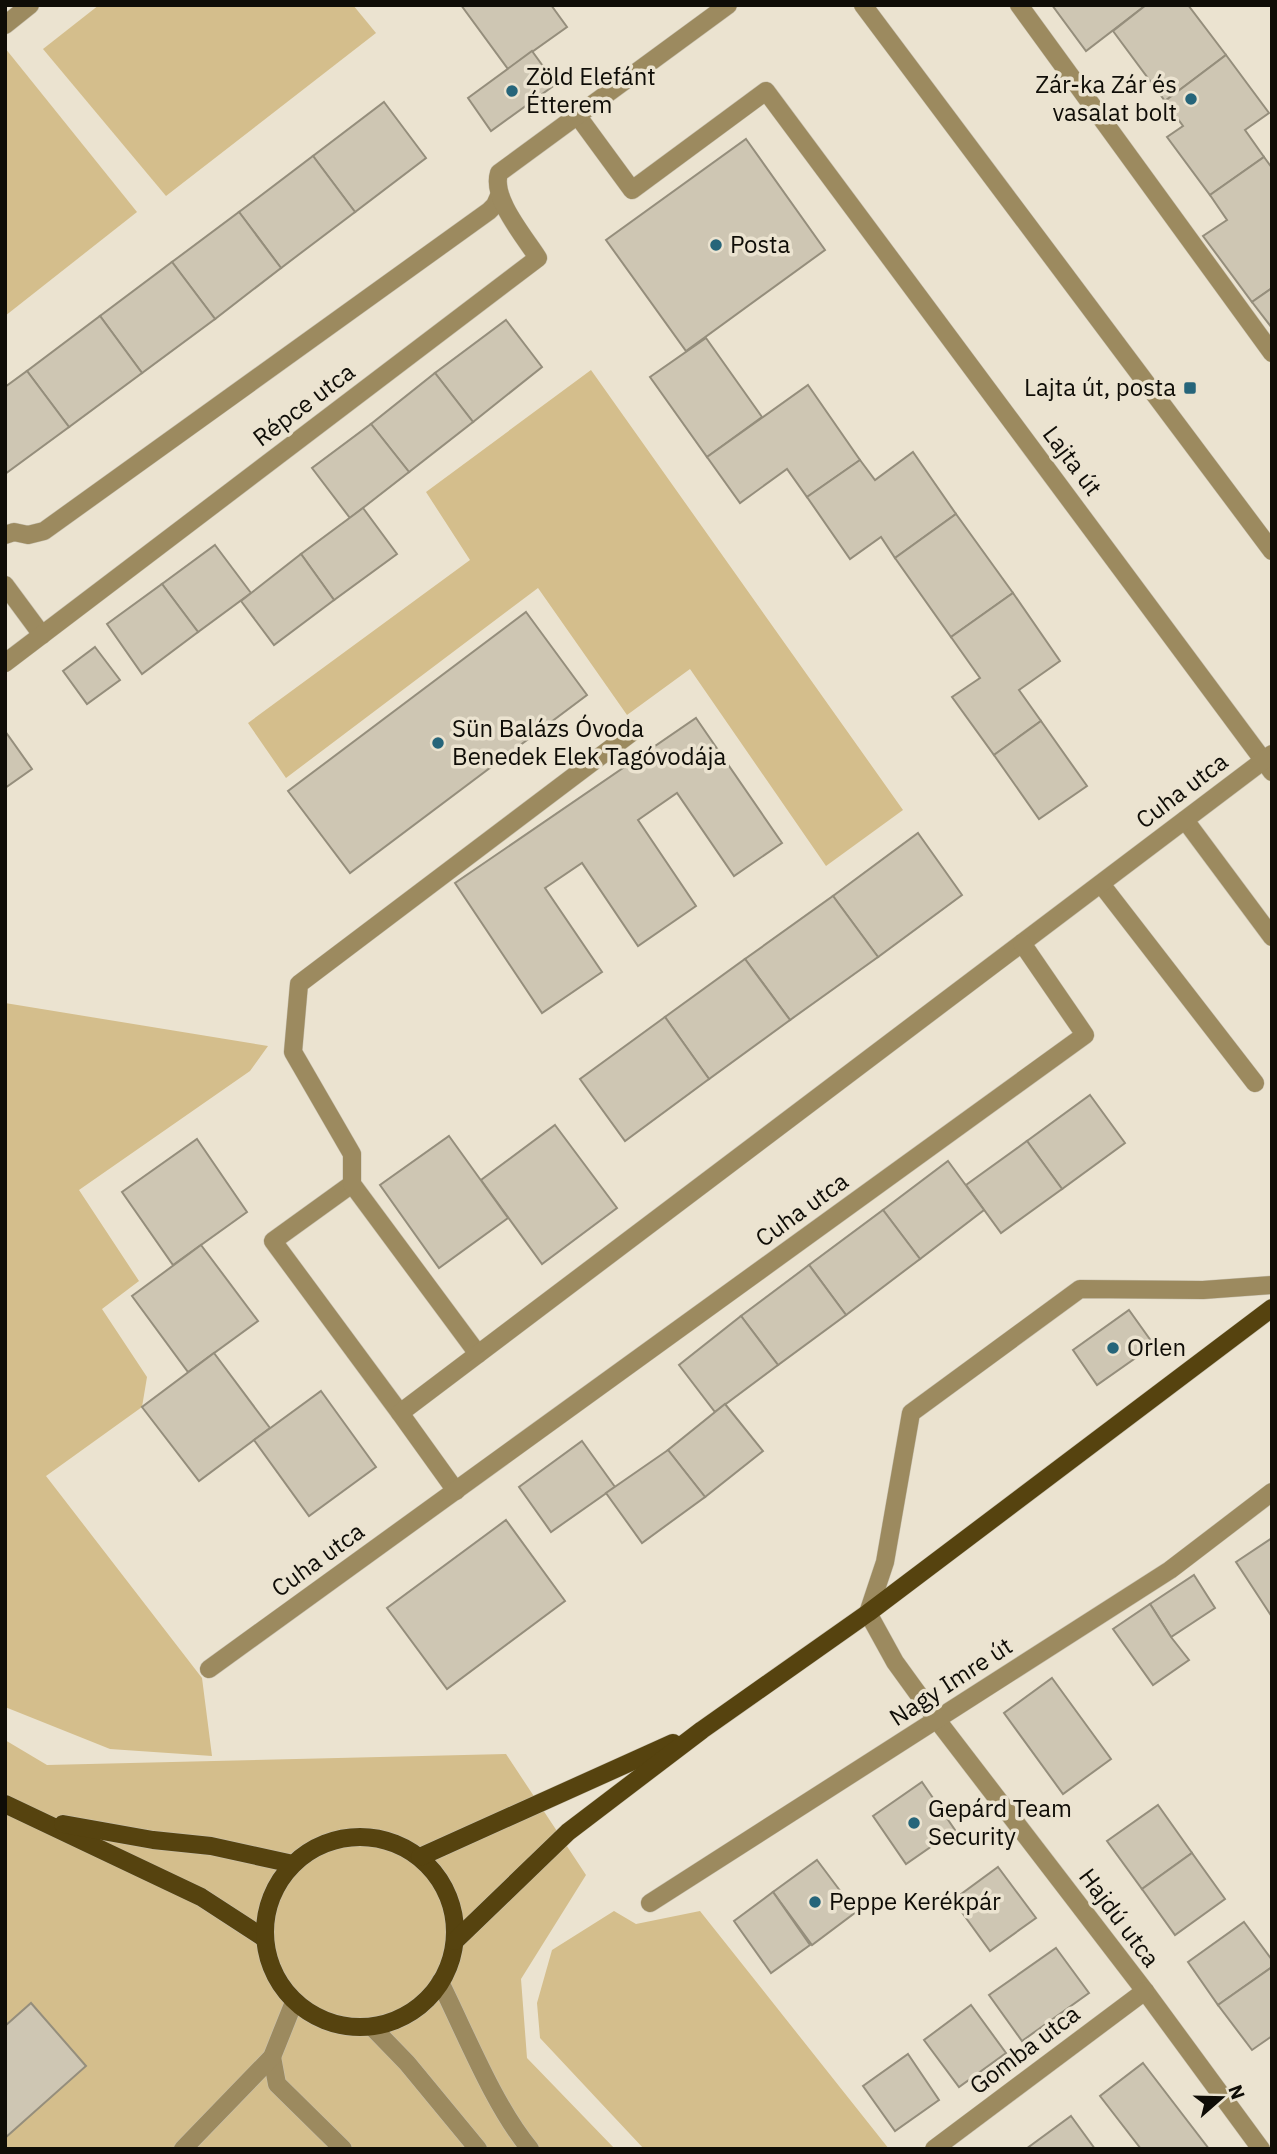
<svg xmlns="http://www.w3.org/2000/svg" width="1277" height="2154" viewBox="0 0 1277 2154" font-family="'IBM Plex Sans',sans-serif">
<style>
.green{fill:#d4be8c}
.building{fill:#cec6b3;stroke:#958e7c;stroke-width:2}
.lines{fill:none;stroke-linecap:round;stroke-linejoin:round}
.service-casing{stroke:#c8c1b0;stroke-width:19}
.minor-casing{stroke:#c8c1b0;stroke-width:19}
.tertiary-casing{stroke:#c8c1b0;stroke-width:19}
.primary-casing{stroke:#c8c1b0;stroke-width:19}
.service{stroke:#9c8a5f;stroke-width:18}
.minor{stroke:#9c8a5f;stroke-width:18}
.tertiary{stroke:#9c8a5f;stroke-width:18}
.primary{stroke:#56430f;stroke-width:18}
.poi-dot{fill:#26657a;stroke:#ebe3d0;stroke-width:2.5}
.labels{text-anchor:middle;stroke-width:7;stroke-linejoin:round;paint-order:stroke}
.poi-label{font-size:24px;fill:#0f0d07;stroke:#ebe3d0;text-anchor:start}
.street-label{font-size:24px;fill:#0f0d07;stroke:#ebe3d0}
</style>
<rect width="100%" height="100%" fill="#ebe3d0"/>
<!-- green -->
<g class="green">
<polygon points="99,5 353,5 376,33 166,196 43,49"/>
<polygon points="5,48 137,212 5,316"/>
<polygon points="591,370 903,810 826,866 690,669 627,715 538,588 286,778 248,723 470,560 426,492"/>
<polygon points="5,1003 268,1046 250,1071 79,1190 139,1281 102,1309 147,1377 142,1407 46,1476 202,1678 212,1756 110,1749 5,1707"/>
<polygon points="5,1740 47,1765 506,1754 586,1875 521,1979 527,2058 615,2149 5,2149"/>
<polygon points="614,1911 636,1924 700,1911 889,2149 644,2149 540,2038 537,2003 552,1950"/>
</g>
<!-- building -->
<g class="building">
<polygon points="461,5 551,5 567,27 508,69"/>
<polygon points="1052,5 1146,5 1086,51"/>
<polygon points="1146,5 1188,5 1226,55 1165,101 1113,31"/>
<polygon points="532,51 556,84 491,131 468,98"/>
<polygon points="1226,55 1269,113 1245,130 1264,157 1210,195 1167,137 1183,126 1165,101"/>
<polygon points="384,102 426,158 355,212 313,156"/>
<polygon points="746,139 825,250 686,351 606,240"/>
<polygon points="313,156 355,212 281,268 239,212"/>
<polygon points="1264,157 1272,168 1272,288 1252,302 1203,236 1227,220 1210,195"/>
<polygon points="239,212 281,268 215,319 172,262"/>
<polygon points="172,262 215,319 142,373 100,316"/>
<polygon points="1272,288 1272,328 1252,302"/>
<polygon points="100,316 142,373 69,427 27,371"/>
<polygon points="506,320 542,367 473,422 435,373"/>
<polygon points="706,338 762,417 707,457 650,377"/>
<polygon points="27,371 69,427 5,474 5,387"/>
<polygon points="435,373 473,422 409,472 371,424"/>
<polygon points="808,385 860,460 807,497 787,469 740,503 707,457"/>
<polygon points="371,424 409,472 350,518 312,468"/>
<polygon points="913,452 956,514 895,558 881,537 850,559 807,497 860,460 875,480"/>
<polygon points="363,508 397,554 334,600 301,554"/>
<polygon points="956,514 1013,593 951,637 895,558"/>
<polygon points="215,545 251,593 198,632 162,584"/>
<polygon points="301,554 334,600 274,645 241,601"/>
<polygon points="162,584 198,632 142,674 107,624"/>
<polygon points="1013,593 1060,661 1019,690 1041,721 994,755 952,697 980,678 951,637"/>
<polygon points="526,612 587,695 350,873 288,791"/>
<polygon points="95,647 120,680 87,704 63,671"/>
<polygon points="696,718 782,843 734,876 677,793 638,820 696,906 638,946 582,863 545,888 602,972 542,1013 455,883"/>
<polygon points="1041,721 1087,786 1039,819 994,755"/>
<polygon points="5,731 32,769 5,788"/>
<polygon points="918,833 962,895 878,957 833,896"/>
<polygon points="833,896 878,957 790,1020 745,959"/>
<polygon points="745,959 790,1020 709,1079 665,1017"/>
<polygon points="665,1017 709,1079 625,1141 580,1079"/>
<polygon points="1090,1095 1125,1143 1062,1189 1027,1141"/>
<polygon points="555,1125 617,1208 542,1264 481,1180"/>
<polygon points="449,1136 508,1218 439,1268 380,1185"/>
<polygon points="197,1139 247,1212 173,1265 122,1192"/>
<polygon points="1027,1141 1062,1189 1001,1233 966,1185"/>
<polygon points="948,1161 984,1210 920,1259 883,1210"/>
<polygon points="883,1210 920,1259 846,1315 809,1265"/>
<polygon points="201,1245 258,1321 188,1372 132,1296"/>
<polygon points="809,1265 846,1315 778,1365 741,1316"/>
<polygon points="1129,1310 1154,1345 1097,1385 1073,1350"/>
<polygon points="741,1316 778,1365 715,1412 679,1365"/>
<polygon points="214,1353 270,1428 199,1481 142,1407"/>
<polygon points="321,1391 376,1467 309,1516 254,1440"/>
<polygon points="725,1404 763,1451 705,1497 668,1450"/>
<polygon points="582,1441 615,1487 551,1532 519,1487"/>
<polygon points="668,1450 705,1497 642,1543 606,1493"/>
<polygon points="506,1520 565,1601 447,1689 387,1608"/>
<polygon points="1272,1538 1272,1617 1236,1562"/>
<polygon points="1194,1575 1215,1608 1171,1637 1150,1604"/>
<polygon points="1150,1604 1171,1637 1189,1660 1153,1685 1113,1629"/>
<polygon points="1052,1678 1111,1759 1063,1794 1004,1713"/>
<polygon points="922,1782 955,1830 906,1864 873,1816"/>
<polygon points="1158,1805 1192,1853 1142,1889 1107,1841"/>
<polygon points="1192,1853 1225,1899 1175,1935 1142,1889"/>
<polygon points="817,1860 856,1912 812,1945 773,1892"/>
<polygon points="998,1867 1036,1918 990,1951 953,1900"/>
<polygon points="773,1892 810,1945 771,1973 734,1921"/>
<polygon points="1244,1922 1272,1960 1272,1967 1218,2005 1188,1962"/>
<polygon points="1056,1948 1089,1993 1022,2041 989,1995"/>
<polygon points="1272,1967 1272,2036 1252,2050 1218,2005"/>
<polygon points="31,2003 86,2066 5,2138 5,2026"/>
<polygon points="971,2005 1006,2053 959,2087 924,2040"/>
<polygon points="908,2054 939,2100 895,2131 863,2086"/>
<polygon points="1143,2063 1209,2149 1141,2149 1100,2096"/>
<polygon points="1071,2116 1095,2149 1026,2149"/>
</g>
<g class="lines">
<!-- service casing -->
<g class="service-casing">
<g id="service">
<polyline points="1019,5 1272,353"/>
<polyline points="577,115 632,190 766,91 1272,772"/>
<polyline points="1185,820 1272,937"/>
<polyline points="1101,884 1255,1083"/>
<polyline points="868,1613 885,1562 911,1413 1080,1289 1203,1290 1272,1285"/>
<polyline points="272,2057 277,2084 343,2149"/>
<polyline points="183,2149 272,2057 294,2002"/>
</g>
</g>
<!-- minor casing -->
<g class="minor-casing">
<g id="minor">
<polyline points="5,25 30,5"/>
<polyline points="5,535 14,532 28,535 44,531 489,211 495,205 499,196"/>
<polyline points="5,585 42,635"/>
<path d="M 5,663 L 538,258 C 524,236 491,198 499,173 L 728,5"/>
<polyline points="352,1184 273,1241 400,1413"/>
<polyline points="478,1354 352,1184 352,1154 293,1052 299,984 635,730"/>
<polyline points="456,1491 400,1413 1272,754"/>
<polyline points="868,1613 895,1662 937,1720 1145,1991 1261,2149"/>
<polyline points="209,1669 1085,1035 1022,943"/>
<polyline points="650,1903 1170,1570 1272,1492"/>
<polyline points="934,2149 1145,1991"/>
</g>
</g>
<!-- tertiary casing -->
<g class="tertiary-casing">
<g id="tertiary">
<polyline points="863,5 1272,551"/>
<path d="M 440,1982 C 465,2032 494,2106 530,2149"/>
<polyline points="375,2030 407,2063 478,2149"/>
</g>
</g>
<!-- primary casing -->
<g class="primary-casing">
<g id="primary">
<polyline points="5,1804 201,1897 264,1938"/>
<polyline points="63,1824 153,1840 211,1846 293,1864"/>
<circle cx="360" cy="1932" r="95"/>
<polyline points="420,1857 673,1743"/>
<polyline points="455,1941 568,1832 702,1730 868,1613 1272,1308"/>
</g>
</g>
<!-- service -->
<use href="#service" class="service"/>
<!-- minor -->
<use href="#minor" class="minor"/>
<!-- tertiary -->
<use href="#tertiary" class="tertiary"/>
<!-- primary -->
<use href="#primary" class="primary"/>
</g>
<!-- markers -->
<g class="poi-dot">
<circle cx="512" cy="91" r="7"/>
<circle cx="1191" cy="99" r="7"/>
<circle cx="716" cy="245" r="7"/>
<rect x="1183" y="381" width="14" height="14" rx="3.5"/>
<circle cx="438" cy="743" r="7"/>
<circle cx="1113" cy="1348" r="7"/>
<circle cx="914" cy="1823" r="7"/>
<circle cx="815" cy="1902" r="7"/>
</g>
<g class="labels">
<!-- poi labels -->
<g class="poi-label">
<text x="526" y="85">Zöld Elefánt<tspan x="526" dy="28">Étterem</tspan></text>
<text x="1177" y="93" text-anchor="end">Zár-ka Zár és<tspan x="1177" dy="28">vasalat bolt</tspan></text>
<text x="730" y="253">Posta</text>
<text x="1176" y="396" text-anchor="end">Lajta út, posta</text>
<text x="452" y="737">Sün Balázs Óvoda<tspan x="452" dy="28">Benedek Elek Tagóvodája</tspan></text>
<text x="1127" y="1356">Orlen</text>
<text x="928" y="1817">Gepárd Team<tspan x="928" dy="28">Security</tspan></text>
<text x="829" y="1910">Peppe Kerékpár</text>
</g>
<!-- street labels -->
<g class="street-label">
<text transform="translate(304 405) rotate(-37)" y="8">Répce utca</text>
<text transform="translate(1072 461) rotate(53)" y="8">Lajta út</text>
<text transform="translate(1182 791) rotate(-37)" y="8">Cuha utca</text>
<text transform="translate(802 1210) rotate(-36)" y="8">Cuha utca</text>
<text transform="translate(318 1560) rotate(-36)" y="8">Cuha utca</text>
<text transform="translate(951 1682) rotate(-33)" y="8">Nagy Imre út</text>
<text transform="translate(1119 1918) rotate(53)" y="8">Hajdú utca</text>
<text transform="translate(1025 2050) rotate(-37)" y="8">Gomba utca</text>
</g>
</g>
<!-- border -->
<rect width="1277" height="2154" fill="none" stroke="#0f0d07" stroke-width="14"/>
<!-- north arrow -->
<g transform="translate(1221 2098) rotate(70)" stroke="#ebe3d0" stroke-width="5" paint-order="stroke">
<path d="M0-5L12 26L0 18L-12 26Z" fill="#0f0d07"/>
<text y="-10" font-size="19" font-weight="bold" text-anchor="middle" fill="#0f0d07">N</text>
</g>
</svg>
